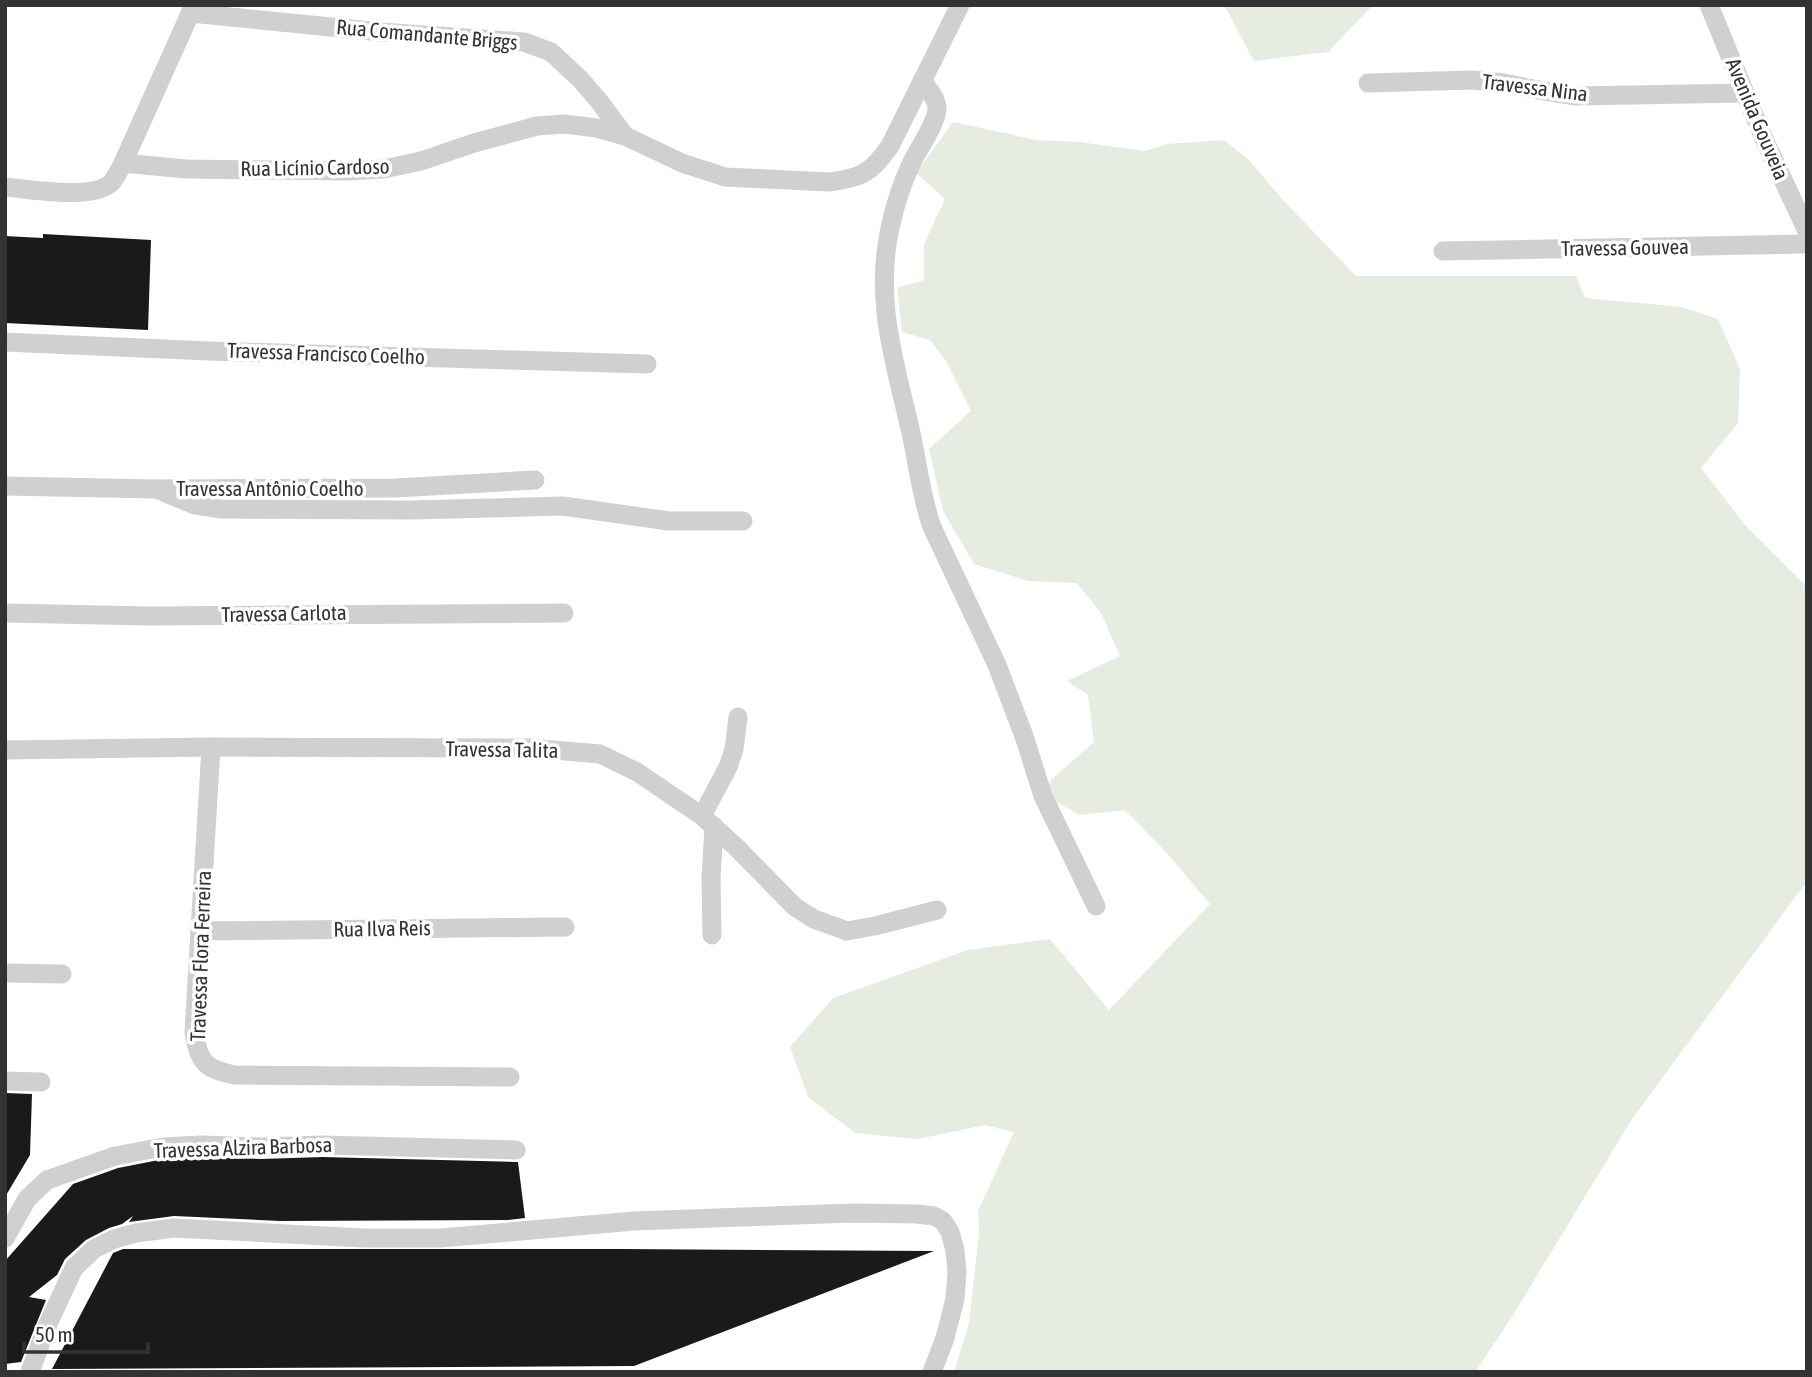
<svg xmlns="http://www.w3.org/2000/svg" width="1812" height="1377" viewBox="0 0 1812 1377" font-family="'Asap Condensed',sans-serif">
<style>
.green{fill:#e6ecdf}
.building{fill:#1a1a1a}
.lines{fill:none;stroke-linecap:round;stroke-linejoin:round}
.minor{stroke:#d0d0d0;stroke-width:19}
.labels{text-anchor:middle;stroke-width:7;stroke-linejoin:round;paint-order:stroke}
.street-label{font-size:21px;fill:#333;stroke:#fff}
</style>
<rect width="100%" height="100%" fill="#fff"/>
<!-- green -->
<g class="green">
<polygon points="1224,5 1373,5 1328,52 1254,61"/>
<polygon points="953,122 1036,140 1080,142 1145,151 1167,144 1224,140 1250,161 1283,200 1356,276 1576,276 1585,298 1682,307 1718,319 1740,369 1738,423 1701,468 1745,525 1807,587 1807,881 1632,1119 1510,1320 1475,1372 954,1372 969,1323 979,1233 978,1211 1014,1132 985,1125 918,1139 855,1133 808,1097 790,1047 833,998 968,950 1050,939 1109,1010 1210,904 1165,851 1125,810 1080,815 1045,795 1051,780 1094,742 1088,695 1067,681 1120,656 1101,613 1077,583 1028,581 974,564 943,511 929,449 971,411 946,361 930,340 902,332 897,288 924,280 924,244 945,199 916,173"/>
</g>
<!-- building -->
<g class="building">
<polygon points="43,234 151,240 148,330 5,323 5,236 43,238"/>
<polygon points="5,1093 32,1094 30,1155 5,1197"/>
<polygon points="200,1157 261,1159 322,1157 518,1162 525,1218 508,1220 280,1221 174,1216 129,1222 133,1216 122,1224 109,1228 86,1240 65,1259 57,1275 29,1297 46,1300 21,1362 5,1364 5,1261 73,1184 118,1168 164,1159"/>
<polygon points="123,1249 623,1249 934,1251 634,1366 52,1369 113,1253"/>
</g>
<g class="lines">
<!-- minor -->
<g class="minor">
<polyline points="1709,5 1764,139 1807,231"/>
<polyline points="190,13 381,32 524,42 551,52 580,79 599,101 625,136"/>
<path d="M 922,81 C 928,89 937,98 937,109 C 936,124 919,148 912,162 C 902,183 895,205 890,228 C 874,302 895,362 911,433 C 918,465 921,496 932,527 L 997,665 L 1024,736 L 1043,796 L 1096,906"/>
<polyline points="1368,83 1473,80 1504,83 1538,90 1576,96 1744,93"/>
<path d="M 123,163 L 186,169 L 345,171 L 384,169 L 421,161 L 474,143 L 537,126 L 564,124 L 597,128 L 625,136 L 682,163 L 725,177 L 829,182 C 862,178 871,173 890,146 L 960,5"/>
<path d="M 5,187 C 30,189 94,201 112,182 C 116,177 120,169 123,163 L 194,5"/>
<polyline points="1443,251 1807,244"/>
<polyline points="5,342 209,351 647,364"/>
<polyline points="5,486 156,489 396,488 535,480"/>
<polyline points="156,489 195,505 222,509 413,510 563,506 669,521 743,521"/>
<polyline points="5,613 149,616 564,613"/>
<path d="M 211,747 L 194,1032 C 199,1062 204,1069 235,1075 L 510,1077"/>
<polyline points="5,750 211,747 530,748 600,754 637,772 702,816 736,847 795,907 814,919 847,931 875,926 937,910"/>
<polyline points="702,816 728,767 734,749 738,717"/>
<polyline points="200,931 565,927"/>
<polyline points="712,935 711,878 714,826"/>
<polyline points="5,973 62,974"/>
<polyline points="5,1081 41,1082"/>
<polyline points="5,1238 27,1199 47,1180 115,1156 163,1147 200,1145 261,1147 322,1145 516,1150"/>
<polyline points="30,1372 47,1326 74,1268 94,1249 114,1239 136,1233 174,1228 363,1238 441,1238 634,1221 853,1213 917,1214 934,1216 943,1221 950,1232 955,1250 957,1272 955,1299 945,1338 932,1372"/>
</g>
</g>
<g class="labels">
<!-- street labels -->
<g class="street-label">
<text transform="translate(427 35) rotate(5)" y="7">Rua Comandante Briggs</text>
<text transform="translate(1535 88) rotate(7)" y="7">Travessa Nina</text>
<text transform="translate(1757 119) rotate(67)" y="7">Avenida Gouveia</text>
<text transform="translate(315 168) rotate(-1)" y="7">Rua Licínio Cardoso</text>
<text transform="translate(1625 248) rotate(-1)" y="7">Travessa Gouvea</text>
<text transform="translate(326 354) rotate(2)" y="7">Travessa Francisco Coelho</text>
<text x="270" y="496">Travessa Antônio Coelho</text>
<text transform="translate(284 614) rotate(-1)" y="7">Travessa Carlota</text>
<text transform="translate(502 750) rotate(1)" y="7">Travessa Talita</text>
<text transform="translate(382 929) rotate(-1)" y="7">Rua Ilva Reis</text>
<text transform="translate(201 956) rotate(-88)" y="7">Travessa Flora Ferreira</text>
<text transform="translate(243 1148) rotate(-2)" y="7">Travessa Alzira Barbosa</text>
</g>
</g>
<!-- border -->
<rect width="1812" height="1377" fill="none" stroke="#333333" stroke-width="14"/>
<!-- scale -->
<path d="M24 1342v10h124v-10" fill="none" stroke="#333333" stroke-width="3.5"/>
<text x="35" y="1342" font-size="21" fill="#333333" stroke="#ffffff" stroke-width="5" paint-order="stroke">50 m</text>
</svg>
